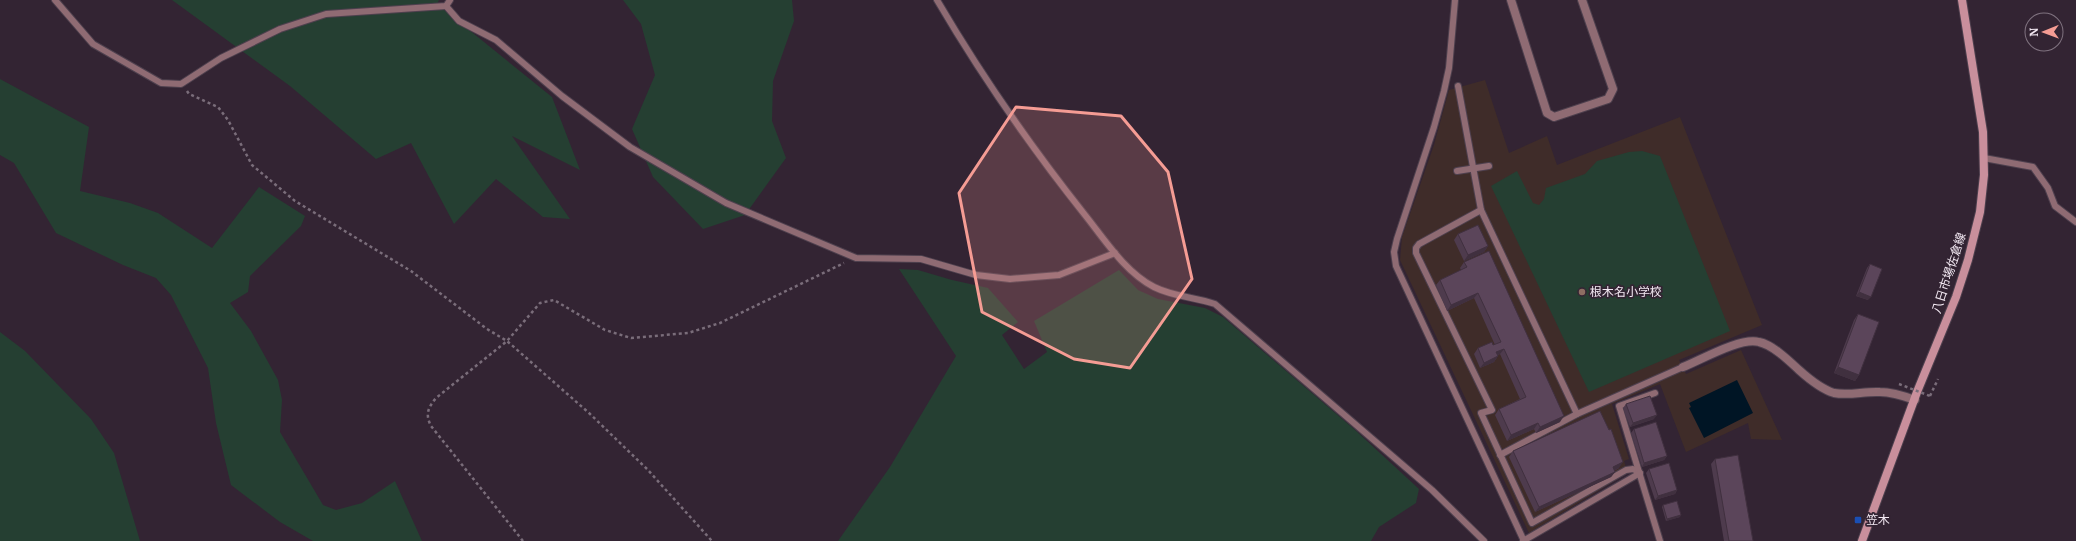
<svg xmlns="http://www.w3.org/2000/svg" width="2076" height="541" viewBox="0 0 2076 541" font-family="Merriweather,'Noto Sans JP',serif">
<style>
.education{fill:#3f2c29}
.green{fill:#253f32}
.water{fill:#001525}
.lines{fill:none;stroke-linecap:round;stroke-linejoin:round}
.lane-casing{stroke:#4e404e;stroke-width:8}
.street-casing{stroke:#4e404e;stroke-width:10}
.secondary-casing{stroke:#4e404e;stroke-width:10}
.path{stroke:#7a6d7a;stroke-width:2.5;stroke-dasharray:3 3;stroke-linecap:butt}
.lane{stroke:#8f6b73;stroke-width:6}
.street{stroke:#8f6b73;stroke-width:8}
.secondary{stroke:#c98f9c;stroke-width:8}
.path-bridge{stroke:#7a6d7a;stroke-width:2.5;stroke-dasharray:3 3;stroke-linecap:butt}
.wall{fill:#4e3b4d}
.shaded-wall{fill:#40303f}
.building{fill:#5b455a;stroke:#40303f}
.marked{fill:#f59c94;fill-opacity:0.2;stroke:#f59c94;stroke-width:3;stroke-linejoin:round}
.education-dot{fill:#8d6e63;stroke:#332433;stroke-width:1.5}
.transit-dot{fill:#1a4fb4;stroke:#332433;stroke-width:1.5}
.labels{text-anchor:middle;stroke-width:3.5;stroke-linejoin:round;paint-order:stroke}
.street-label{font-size:12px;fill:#f3e9f3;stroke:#332433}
.poi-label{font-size:12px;fill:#f3e9f3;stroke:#332433;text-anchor:start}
</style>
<rect width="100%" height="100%" fill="#332433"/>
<!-- education -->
<polygon class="education" points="1485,80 1509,153 1547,136 1557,165 1680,117 1762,325 1679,360 1686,374 1741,350 1782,440 1751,439 1748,423 1686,452 1660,384 1612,404 1629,459 1624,461 1628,473 1529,533 1400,260 1402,237 1434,145 1449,90"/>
<!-- green -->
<g class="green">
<polygon points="172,0 439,0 437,4 552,97 580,170 512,136 570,219 543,217 496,179 454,224 411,143 376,159 290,86"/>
<polygon points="623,0 792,0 794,21 773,81 772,121 786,158 745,215 703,229 653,177 632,129 655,75 641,24"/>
<polygon points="0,79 89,127 80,191 130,203 158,213 212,248 259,187 305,216 301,226 250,276 248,292 230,303 251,331 278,380 282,400 280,432 323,505 336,510 362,503 395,481 422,541 313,541 280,522 231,485 216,423 208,368 171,295 156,278 123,265 56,233 14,163 0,155"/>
<polygon points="1642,151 1660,156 1730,331 1589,392 1491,186 1517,171 1533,203 1539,205 1544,199 1546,188 1585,174 1597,161 1629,152"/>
<polygon points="899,269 918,270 952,280 988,288 1018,322 1002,335 1024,369 1047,352 1034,321 1119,270 1138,290 1158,299 1205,308 1223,317 1354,429 1419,489 1416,503 1379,527 1371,541 838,541 890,467 956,356"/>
<polygon points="0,332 25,351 91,419 114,453 140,541 0,541"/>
</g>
<!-- water -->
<polygon class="water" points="1737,380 1753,413 1704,438 1689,408 1691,407 1689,403"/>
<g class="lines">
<!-- lane casing -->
<g class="lane-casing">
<g id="lane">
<polyline points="55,0 93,44 161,83 181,84 221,58 280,29 326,14 446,6 450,0"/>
<path d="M 937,0 C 981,75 1031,147 1085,215 C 1105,240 1125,272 1154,287 C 1174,297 1195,297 1215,304 L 1432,490 L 1484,541"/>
<polyline points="1455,0 1449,68 1444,91 1434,127 1397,239 1394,252 1396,266 1524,541"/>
<polyline points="446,6 459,21 496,40 562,96 630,147 726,203 856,258 921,259 976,275 1010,279 1059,275 1115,253"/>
<polyline points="1458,86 1481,210 1577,414"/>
<polyline points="1984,158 2033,167 2048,188 2055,206 2076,222"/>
<polyline points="1457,171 1489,166"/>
<polyline points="1481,210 1419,244 1416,248 1416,253 1492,410 1481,413 1532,523 1626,470 1633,469 1640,473"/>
<polyline points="1655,393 1619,406 1660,541"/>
<polyline points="1500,455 1577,414 1683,367"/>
<polyline points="1523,541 1640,473"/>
</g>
</g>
<!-- street casing -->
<g class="street-casing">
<g id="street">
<polyline points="1511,0 1547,113 1554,117 1608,99 1613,89 1582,0"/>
<path d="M 1683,367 C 1701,360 1740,337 1759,342 C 1773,345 1788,360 1799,370 C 1809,379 1821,389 1834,393 C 1850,396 1864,391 1880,392 C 1892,392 1904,396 1915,400"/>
</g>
</g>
<!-- secondary casing -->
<g class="secondary-casing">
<polyline id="secondary" points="1862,541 1917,392 1956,297 1968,260 1980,212 1984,175 1983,132 1962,0"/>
</g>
<!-- path -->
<g class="path">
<polyline points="187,91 189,94 218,107 228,120 252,165 295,201 411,271 487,329 507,341 589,413 647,469 712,541"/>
<polyline points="1930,396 1938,379"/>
<path d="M 523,541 L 431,426 C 425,414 428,408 436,398 L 507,341 L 540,303 L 554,300 L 605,330 L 631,338 L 688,333 L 720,323 L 844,263"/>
</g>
<!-- lane -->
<use href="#lane" class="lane"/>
<!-- street -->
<use href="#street" class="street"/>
<!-- secondary -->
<use href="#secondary" class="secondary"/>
<!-- path-bridge -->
<polyline class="path-bridge" points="1899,384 1930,396"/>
</g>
<!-- wall -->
<g class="wall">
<polygon points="1458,234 1488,246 1484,252 1464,261 1454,240"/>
<polygon points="1464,262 1560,422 1536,433 1534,429 1507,441 1495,415 1499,409 1520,399 1500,354 1498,355 1498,356 1494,362 1480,368 1474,354 1478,348 1495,345 1474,298 1447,311 1436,285 1440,280 1461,270 1460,268"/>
<polygon points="1870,264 1868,300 1856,296 1867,268"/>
<polygon points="1858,314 1859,375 1855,381 1834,373 1854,320"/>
<polygon points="1626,404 1654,419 1630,427 1623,408"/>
<polygon points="1634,429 1667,456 1664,460 1642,467 1631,433"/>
<polygon points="1513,451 1619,468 1614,471 1615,472 1611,477 1535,512 1509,457"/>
<polygon points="1715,459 1753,541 1724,541 1711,464"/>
<polygon points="1649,469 1677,490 1675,494 1655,500 1646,473"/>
<polygon points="1663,505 1680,517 1666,521 1662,507"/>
</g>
<!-- shaded-wall -->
<g class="shaded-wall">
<polygon points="1488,246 1484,252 1464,261 1468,255"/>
<polygon points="1859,292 1871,297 1868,300 1856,296"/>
<polygon points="1478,293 1474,298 1447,311 1451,305"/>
<polygon points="1504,349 1500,354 1492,358 1496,352"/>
<polygon points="1498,356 1494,362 1480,368 1484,363"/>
<polygon points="1838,367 1859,375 1855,381 1834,373"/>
<polygon points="1657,415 1654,419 1630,427 1633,423"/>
<polygon points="1564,416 1560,422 1536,433 1540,427"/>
<polygon points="1538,423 1534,429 1507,441 1511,435"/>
<polygon points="1667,456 1664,460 1642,467 1644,463"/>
<polygon points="1623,462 1619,468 1609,473 1613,467"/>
<polygon points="1615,472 1611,477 1535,512 1539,507"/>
<polygon points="1677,490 1675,494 1655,500 1658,496"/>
<polygon points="1681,515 1680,517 1666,521 1667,519"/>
</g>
<!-- building -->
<g class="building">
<polygon points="1478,225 1488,246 1468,255 1458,234"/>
<polygon points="1489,251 1564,416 1540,427 1538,423 1511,435 1499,409 1526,397 1504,349 1496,352 1498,356 1484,363 1478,348 1492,342 1493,345 1501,342 1478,293 1451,305 1440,280 1467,267 1464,262"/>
<polygon points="1870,264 1882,269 1871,297 1859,292"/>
<polygon points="1858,314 1879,322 1859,375 1838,367"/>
<polygon points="1650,396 1657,415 1633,423 1626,404"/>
<polygon points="1600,411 1609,430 1611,429 1623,462 1613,467 1615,472 1539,507 1513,451"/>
<polygon points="1656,422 1667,456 1644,463 1634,429"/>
<polygon points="1738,455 1753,541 1729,541 1715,459"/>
<polygon points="1669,463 1677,490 1658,496 1649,469"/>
<polygon points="1677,501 1681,515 1667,519 1663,505"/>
</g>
<!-- marked area -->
<path class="marked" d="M 1016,107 L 1121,116 L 1168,172 L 1192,279 L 1130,368 L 1074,359 L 982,312 L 959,193 Z"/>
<!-- markers -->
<circle class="education-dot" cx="1582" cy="292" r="4"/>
<rect class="transit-dot" x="1854" y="516" width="8" height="8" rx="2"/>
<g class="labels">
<!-- street labels -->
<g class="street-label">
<text transform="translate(1949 273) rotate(-72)" y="4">八日市場佐倉線</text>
</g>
<!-- poi labels -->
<g class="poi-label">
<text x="1590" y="296">根木名小学校</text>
<text x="1866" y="524">笠木</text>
</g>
</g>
<!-- north arrow -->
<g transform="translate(2044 32) rotate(269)"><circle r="19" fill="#332433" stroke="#807380"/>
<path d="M0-3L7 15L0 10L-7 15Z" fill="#f59c94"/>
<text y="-6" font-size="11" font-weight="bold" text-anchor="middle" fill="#f3e9f3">N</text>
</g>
</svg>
